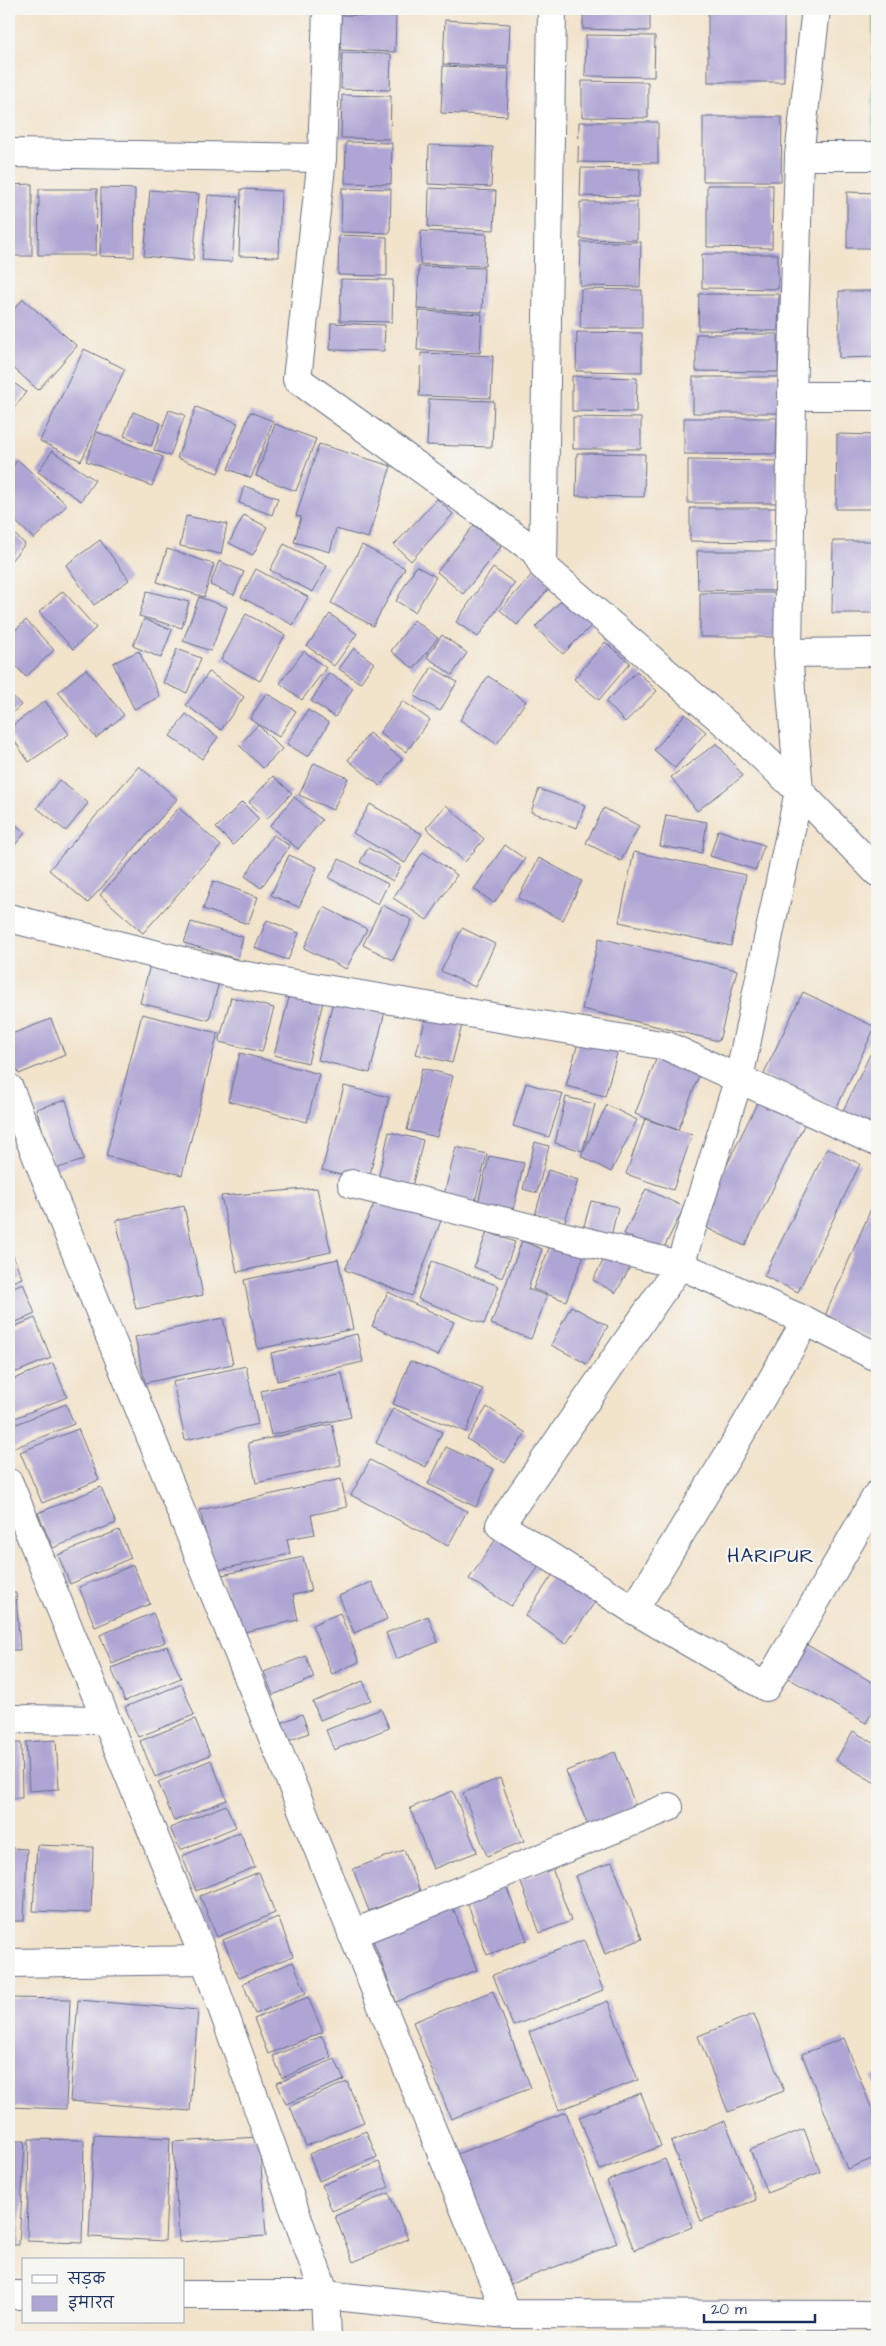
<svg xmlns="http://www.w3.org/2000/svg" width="886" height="2346" viewBox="0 0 886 2346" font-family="'Architects Daughter','Playpen Sans Deva',sans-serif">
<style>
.park{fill:url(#park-tufts);stroke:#4b7e76}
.building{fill:#afa5d4}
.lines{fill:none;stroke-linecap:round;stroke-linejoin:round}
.minor-casing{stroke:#666e84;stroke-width:30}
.minor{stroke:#fff;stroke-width:28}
.labels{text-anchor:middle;stroke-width:4.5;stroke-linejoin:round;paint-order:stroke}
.quarter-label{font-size:20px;letter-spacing:1px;fill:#1b2f5e;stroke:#f6f6f2}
</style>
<defs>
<pattern id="park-tufts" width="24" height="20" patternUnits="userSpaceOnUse" patternTransform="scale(1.25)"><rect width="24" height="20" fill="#7bcc8e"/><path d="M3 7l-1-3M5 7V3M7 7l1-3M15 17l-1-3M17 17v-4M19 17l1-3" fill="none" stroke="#64a677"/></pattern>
</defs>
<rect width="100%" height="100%" fill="#f6f6f2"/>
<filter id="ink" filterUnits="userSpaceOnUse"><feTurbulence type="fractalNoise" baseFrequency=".02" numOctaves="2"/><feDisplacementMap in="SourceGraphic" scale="10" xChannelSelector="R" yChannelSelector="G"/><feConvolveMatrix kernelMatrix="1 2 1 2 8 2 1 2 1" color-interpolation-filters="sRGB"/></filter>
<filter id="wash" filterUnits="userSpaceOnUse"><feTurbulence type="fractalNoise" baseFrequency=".0096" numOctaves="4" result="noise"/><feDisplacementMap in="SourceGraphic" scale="20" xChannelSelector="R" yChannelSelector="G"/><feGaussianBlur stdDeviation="1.12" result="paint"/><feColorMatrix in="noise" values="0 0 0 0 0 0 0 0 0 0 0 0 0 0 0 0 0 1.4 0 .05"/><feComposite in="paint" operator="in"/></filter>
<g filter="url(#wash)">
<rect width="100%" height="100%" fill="#f2e3cb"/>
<!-- park -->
<rect class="park" x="873" y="9" width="4" height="135"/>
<g id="blocks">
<!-- building -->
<g class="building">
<polygon points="342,9 402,9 402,12 342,11"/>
<polygon points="583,9 650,9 650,31 583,29"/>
<rect x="708" y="9" width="76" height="73"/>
<polygon points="341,15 396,16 395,52 340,50"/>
<polygon points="445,20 510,24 508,67 443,64"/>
<polygon points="586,35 655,36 654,77 585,76"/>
<polygon points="342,53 391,54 390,90 341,89"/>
<polygon points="443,66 509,69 507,116 441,113"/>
<polygon points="582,81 648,82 648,118 582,117"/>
<polygon points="342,95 391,96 390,139 341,138"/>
<polygon points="703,117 782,117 781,181 703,181"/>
<polygon points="579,122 658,122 658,163 578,162"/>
<polygon points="346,142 392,143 391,184 345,183"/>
<polygon points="429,145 493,147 491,187 428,184"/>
<polygon points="581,168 640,169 639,197 580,196"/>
<polygon points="32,184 32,256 9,256 9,185"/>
<polygon points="707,185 773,185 772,248 707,247"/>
<polygon points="101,188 135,189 134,257 100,256"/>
<polygon points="342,188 391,189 390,233 341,232"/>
<polygon points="429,188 496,191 494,230 428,227"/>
<polygon points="39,189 97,189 96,255 38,255"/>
<polygon points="241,189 281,191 279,257 239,256"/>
<polygon points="150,190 199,194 193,261 144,256"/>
<polygon points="847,192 877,193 877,248 847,248"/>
<polygon points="208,195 238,197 232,262 202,260"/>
<polygon points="580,202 637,202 637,240 580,239"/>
<polygon points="421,231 487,234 485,266 420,264"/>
<polygon points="339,235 387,237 387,276 338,275"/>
<polygon points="581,242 641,242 640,287 580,286"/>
<polygon points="702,254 778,254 778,289 702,288"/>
<polygon points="419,266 484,268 482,312 417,309"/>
<polygon points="341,279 393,280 392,322 340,321"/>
<polygon points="581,289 642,290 642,328 580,328"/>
<polygon points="839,291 877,291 877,357 839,358"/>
<polygon points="699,294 779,294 778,331 698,330"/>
<polygon points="23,299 77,346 38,390 9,364 9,315"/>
<polygon points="419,311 482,314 480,353 417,350"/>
<polygon points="331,323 385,325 384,351 330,350"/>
<polygon points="577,332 642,333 642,372 576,371"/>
<polygon points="696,334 778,334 778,372 696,371"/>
<polygon points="84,349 125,369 81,461 40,441"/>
<polygon points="421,353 493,356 491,398 419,396"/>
<polygon points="572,376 637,378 636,412 572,411"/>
<rect x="693" y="377" width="85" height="36"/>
<polygon points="9,379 26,392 9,415"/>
<polygon points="429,399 494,401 492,447 427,445"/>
<polygon points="196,407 238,423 218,473 177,458"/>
<polygon points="169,410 185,415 170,456 154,450"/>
<polygon points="133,412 161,423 151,446 124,436"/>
<polygon points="250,412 273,421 251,478 228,469"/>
<polygon points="573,417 641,418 641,449 573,449"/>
<polygon points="684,418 777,418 776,454 684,454"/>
<polygon points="275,424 316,439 296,491 256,476"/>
<polygon points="97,432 163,457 152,486 86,461"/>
<polygon points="837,434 877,435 877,509 836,509"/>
<polygon points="319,444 391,466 368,538 336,529 330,552 294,542 301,517 296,516"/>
<polygon points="52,451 95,480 81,501 38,472"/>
<polygon points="577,453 645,454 644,497 576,496"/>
<polygon points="18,460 67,505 34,539 9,515 9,470"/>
<polygon points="688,460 777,461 777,503 688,503"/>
<polygon points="244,486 278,498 272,515 239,503"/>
<polygon points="437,499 453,514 411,561 394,545"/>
<polygon points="690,508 776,508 776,542 690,541"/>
<polygon points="244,515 267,527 253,555 229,543"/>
<polygon points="186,516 227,524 221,554 180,546"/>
<polygon points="474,525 501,547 463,594 437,572"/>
<polygon points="9,529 25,544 9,563"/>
<polygon points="100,540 129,580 94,605 66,565"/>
<polygon points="833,541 877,541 877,613 832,613"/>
<polygon points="284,544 327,566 313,592 270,570"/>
<polygon points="362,545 405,568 373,626 331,603"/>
<polygon points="167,549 214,564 204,597 157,582"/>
<polygon points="697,551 778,551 777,591 698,590"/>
<polygon points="219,561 244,572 234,595 210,585"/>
<polygon points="416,566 436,577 415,612 396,601"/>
<polygon points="493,568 515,583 478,637 456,622"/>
<polygon points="256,569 308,597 293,625 241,597"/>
<polygon points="536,570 552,585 517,625 500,610"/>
<polygon points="63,591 96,628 73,649 39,612"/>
<polygon points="147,591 189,602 182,628 139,616"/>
<polygon points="700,593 776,593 775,637 700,637"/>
<polygon points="566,596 594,623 563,654 535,627"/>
<polygon points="199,597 227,607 211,651 183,641"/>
<polygon points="246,614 285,635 260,681 221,660"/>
<polygon points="330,614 357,634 334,666 307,646"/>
<polygon points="144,619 172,630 161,658 133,646"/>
<polygon points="26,620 54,650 26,677 9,658 9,636"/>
<polygon points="414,620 438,638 414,669 391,651"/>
<polygon points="442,635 467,653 452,675 427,657"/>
<polygon points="605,642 630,663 599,700 574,679"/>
<polygon points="354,648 374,663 360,683 339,669"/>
<polygon points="177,649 201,658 187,693 163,683"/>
<polygon points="139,651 160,697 134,709 113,663"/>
<polygon points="304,651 326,668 302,700 280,683"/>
<polygon points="432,667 457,682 440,711 414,696"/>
<polygon points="86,669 124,715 96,738 58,692"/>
<polygon points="637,671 657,691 625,722 606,702"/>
<polygon points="209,672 244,697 221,730 186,705"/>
<polygon points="329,673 353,688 335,717 311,701"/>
<polygon points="488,676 526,701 497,744 460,720"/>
<polygon points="9,692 21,705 9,716"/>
<polygon points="266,693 296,711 279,737 250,719"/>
<polygon points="45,701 69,734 29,762 9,733 9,728"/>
<polygon points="403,701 430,720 406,752 379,733"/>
<polygon points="308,710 329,723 308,757 287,744"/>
<polygon points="186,714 218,737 202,759 170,736"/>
<polygon points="685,714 706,732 675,768 654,750"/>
<polygon points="258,725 282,749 263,768 239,745"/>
<polygon points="369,733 402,759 380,786 348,760"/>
<polygon points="717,743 743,776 697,811 671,777"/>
<polygon points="314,763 348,778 333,810 299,795"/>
<polygon points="139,766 177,799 88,903 49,870"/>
<polygon points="273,776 292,793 267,819 249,802"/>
<polygon points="59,780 88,803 66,831 37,808"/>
<polygon points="539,789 585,805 577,828 531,812"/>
<polygon points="294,797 322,820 298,849 270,826"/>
<polygon points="242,802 259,819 233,845 216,828"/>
<polygon points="370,804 422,834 405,863 353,833"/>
<polygon points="446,805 484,839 465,862 426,828"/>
<polygon points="179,808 221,846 143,933 100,895"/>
<polygon points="604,808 639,826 621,861 586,843"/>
<polygon points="666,815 707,822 702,853 660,846"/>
<polygon points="9,819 25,833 9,852"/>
<polygon points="718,830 764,845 756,870 710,856"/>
<polygon points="273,835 290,846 261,888 245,876"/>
<polygon points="505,845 525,859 494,903 474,889"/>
<polygon points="368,848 401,866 393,881 360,862"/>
<polygon points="423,852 457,875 427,920 393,898"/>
<polygon points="634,852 746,875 731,946 619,922"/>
<polygon points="289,855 317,867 299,907 271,895"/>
<polygon points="539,858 582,881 563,920 518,898"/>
<polygon points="339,859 388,884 378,904 329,878"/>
<polygon points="213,881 258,897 248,924 203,909"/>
<polygon points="382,905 412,920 393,960 363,945"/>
<polygon points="324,907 367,929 346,969 304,948"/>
<polygon points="267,920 299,933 288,960 255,948"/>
<polygon points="191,922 243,937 237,959 184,943"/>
<polygon points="462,928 495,944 475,987 441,971"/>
<polygon points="599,938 737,970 719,1041 582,1009"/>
<polygon points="151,961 220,978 209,1020 140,1003"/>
<polygon points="291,990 324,998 308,1063 274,1055"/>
<polygon points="803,992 875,1027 836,1109 763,1075"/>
<polygon points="231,997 274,1008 262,1052 219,1042"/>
<polygon points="334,998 385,1011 370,1073 318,1060"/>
<polygon points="427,1013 463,1021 452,1063 416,1054"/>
<polygon points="142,1014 218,1033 182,1175 106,1156"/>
<polygon points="51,1019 65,1055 19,1074 9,1048 9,1035"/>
<polygon points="579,1039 618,1050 605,1096 566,1086"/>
<polygon points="877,1040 877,1128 840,1117"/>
<polygon points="240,1053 319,1074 307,1122 228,1101"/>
<polygon points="657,1057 700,1073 678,1130 635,1114"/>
<polygon points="422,1068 453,1076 437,1137 407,1130"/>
<polygon points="526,1083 563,1094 549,1137 513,1126"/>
<polygon points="344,1086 389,1097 368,1182 322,1170"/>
<polygon points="566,1097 595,1104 583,1151 555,1143"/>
<polygon points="759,1099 806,1121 745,1246 698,1224"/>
<polygon points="66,1100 84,1160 55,1169 36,1109"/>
<polygon points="607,1105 637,1120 611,1172 581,1156"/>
<polygon points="645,1119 692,1135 673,1190 626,1174"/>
<polygon points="389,1132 423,1140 412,1187 378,1179"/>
<polygon points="535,1142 549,1146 537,1193 523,1189"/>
<polygon points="456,1147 487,1154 474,1206 443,1199"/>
<polygon points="827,1148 860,1164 798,1292 764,1276"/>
<polygon points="489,1156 524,1163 512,1215 477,1208"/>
<polygon points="548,1170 578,1180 564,1224 535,1215"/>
<polygon points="317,1188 331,1252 237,1272 221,1196"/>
<polygon points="646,1189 684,1207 662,1252 624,1234"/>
<polygon points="877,1195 877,1328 873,1339 824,1318"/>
<polygon points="591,1201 618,1207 610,1240 582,1233"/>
<polygon points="374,1204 442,1218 412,1296 345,1270"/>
<polygon points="184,1206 203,1295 136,1309 116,1220"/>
<polygon points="487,1232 515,1242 502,1278 474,1267"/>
<polygon points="522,1241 542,1249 528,1289 547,1296 531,1339 491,1324"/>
<polygon points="551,1243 584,1255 566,1301 533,1289"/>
<polygon points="9,1246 22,1278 9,1283"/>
<polygon points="606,1255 630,1267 616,1293 593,1280"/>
<polygon points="338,1259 353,1329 258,1349 244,1280"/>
<polygon points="432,1261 499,1286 484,1324 418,1299"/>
<polygon points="23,1283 35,1314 9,1325 9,1289"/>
<polygon points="388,1292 454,1322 438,1356 372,1326"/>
<polygon points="571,1306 608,1326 587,1364 551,1345"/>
<polygon points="35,1318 51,1358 9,1375 9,1329"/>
<polygon points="223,1318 233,1364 145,1383 135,1337"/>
<polygon points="357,1334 363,1362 277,1381 271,1353"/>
<polygon points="410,1361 483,1389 466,1432 393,1404"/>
<polygon points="53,1363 67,1397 10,1420 9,1381"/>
<polygon points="246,1366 258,1424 185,1440 173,1382"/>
<polygon points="342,1373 351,1417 271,1435 261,1391"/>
<polygon points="66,1404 74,1424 14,1448 9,1435 9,1427"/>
<polygon points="487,1407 526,1433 505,1463 467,1439"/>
<polygon points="393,1408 442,1432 426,1467 376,1443"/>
<polygon points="332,1424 341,1465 256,1483 248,1443"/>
<polygon points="78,1429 99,1480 42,1503 20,1452"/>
<polygon points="446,1447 494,1469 476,1507 428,1484"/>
<polygon points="370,1460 467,1511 448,1546 351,1495"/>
<polygon points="341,1479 347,1507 311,1515 315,1534 287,1539 290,1554 214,1571 200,1510"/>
<polygon points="101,1487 116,1523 53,1548 38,1513"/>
<polygon points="119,1530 131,1558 70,1584 58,1555"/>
<polygon points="498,1536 540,1565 511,1606 469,1579"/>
<polygon points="303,1557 311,1591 293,1595 298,1620 235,1634 222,1575"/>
<polygon points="133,1565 150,1604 95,1627 79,1587"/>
<polygon points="553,1574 595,1602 566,1644 525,1616"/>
<polygon points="372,1582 387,1619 354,1633 339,1596"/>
<polygon points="9,1593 16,1593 20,1650 9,1650"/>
<polygon points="153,1613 165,1642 112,1664 100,1635"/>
<polygon points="340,1613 359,1662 332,1674 312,1625"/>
<polygon points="428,1616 438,1642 396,1659 386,1633"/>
<polygon points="807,1645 877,1685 877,1704 866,1723 788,1678"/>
<polygon points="167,1646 181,1678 125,1701 111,1668"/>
<polygon points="306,1656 314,1678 273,1695 264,1672"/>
<polygon points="363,1681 371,1700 320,1720 313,1702"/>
<polygon points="182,1684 194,1715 138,1737 125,1707"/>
<polygon points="381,1709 389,1728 334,1750 326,1730"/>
<polygon points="302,1714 309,1733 288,1741 281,1723"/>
<polygon points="195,1719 210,1755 155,1777 140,1741"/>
<polygon points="853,1731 877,1745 877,1784 836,1760"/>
<polygon points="56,1740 59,1789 29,1791 26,1742"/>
<polygon points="9,1743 21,1743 22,1798 9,1798"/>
<polygon points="615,1752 636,1807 588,1826 566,1771"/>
<polygon points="211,1760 227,1800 174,1821 158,1782"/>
<polygon points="500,1778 524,1841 487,1856 463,1793"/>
<polygon points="453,1791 477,1852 433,1869 410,1808"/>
<polygon points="226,1805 236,1827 180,1850 170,1828"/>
<polygon points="240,1832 255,1867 196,1891 182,1856"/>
<polygon points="37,1845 93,1847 91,1913 33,1911"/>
<polygon points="9,1848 27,1849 24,1921 9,1921"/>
<polygon points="404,1850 420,1891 369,1911 353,1869"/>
<polygon points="612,1862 642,1939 605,1954 575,1876"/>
<polygon points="552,1868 571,1921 540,1933 520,1880"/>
<polygon points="259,1872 275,1913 217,1937 200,1896"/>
<polygon points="506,1886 527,1940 487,1955 467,1902"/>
<polygon points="450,1900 477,1970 396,2002 370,1932"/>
<polygon points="278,1917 293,1956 239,1978 223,1940"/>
<polygon points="584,1940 603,1990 513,2026 493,1975"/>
<polygon points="293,1962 306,1993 255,2014 243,1983"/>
<polygon points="493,1991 531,2088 451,2119 413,2022"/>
<polygon points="308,1997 323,2032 268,2054 254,2019"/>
<polygon points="9,1998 70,1999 66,2109 9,2107"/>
<polygon points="78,2000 198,2010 190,2111 70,2101"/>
<polygon points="608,2001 638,2080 559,2110 529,2032"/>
<polygon points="754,2014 784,2091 728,2112 698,2036"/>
<polygon points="322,2036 331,2057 282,2078 273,2056"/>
<polygon points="844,2038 877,2122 877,2157 847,2169 802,2054"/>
<polygon points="335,2059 344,2080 286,2104 277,2083"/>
<polygon points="877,2075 877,2093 871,2077"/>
<polygon points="347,2082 364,2122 306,2146 290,2106"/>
<polygon points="641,2093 661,2146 600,2170 579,2117"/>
<polygon points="566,2112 617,2243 508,2285 457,2154"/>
<polygon points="725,2121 756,2200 701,2221 671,2142"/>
<polygon points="804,2129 820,2172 767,2193 750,2150"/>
<polygon points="366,2131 377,2157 319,2181 309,2154"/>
<polygon points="94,2135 170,2138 165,2241 89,2237"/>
<polygon points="259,2137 266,2236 179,2242 173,2142"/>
<polygon points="29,2139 84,2140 82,2243 27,2241"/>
<polygon points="9,2141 25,2141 19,2245 9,2245"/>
<polygon points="665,2159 692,2227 634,2250 607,2181"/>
<polygon points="379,2162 389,2187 332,2211 322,2185"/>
<polygon points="389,2193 408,2239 353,2262 335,2216"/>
</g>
</g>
</g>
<g filter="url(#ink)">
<use href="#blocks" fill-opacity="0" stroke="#666e84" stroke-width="1"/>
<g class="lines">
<!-- minor casing -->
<g class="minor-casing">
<g id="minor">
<polyline points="327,9 322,158 297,379 535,551 543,566 747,742 799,791 877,872"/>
<polyline points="816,9 799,156 792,396 788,653 799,791 739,1078 680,1265 500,1525 634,1610 766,1687 877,1495"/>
<polyline points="9,153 322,158"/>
<polyline points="799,156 877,156"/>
<polyline points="792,396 877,396"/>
<polyline points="543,566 552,9"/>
<polyline points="788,653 877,652"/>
<polyline points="9,918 235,974 667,1046 877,1142"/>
<polyline points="9,1088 507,2314"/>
<polyline points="352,1184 680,1265 806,1321 877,1357"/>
<polyline points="9,1483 205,1960 325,2295 327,2337"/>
<polyline points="634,1610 730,1452 806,1321"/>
<polyline points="9,1719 106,1720"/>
<polyline points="352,1934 669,1807"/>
<polyline points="9,1963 205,1960"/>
<polyline points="9,2295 24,2295"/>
<polyline points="184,2295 325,2295 507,2314 877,2315"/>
</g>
</g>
<!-- minor -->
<use href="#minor" class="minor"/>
</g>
</g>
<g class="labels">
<!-- quarter labels -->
<g class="quarter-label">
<text x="771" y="1562">HARIPUR</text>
</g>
</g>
<!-- margin -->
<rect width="886" height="2346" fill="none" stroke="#f6f6f2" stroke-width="30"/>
<!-- legend -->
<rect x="22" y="2258" width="162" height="65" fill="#f6f6f2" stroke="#9ea6b7"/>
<rect x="32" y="2275" width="25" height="8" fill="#ffffff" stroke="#9ea6b7"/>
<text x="68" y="2284" font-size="15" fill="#1b2f5e">सड़क</text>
<rect x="32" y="2296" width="25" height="15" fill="#afa5d4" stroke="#9ea6b7"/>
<text x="68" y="2308" font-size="15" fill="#1b2f5e">इमारत</text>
<!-- scale -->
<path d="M704 2314v8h111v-8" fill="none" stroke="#1b2f5e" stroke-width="2.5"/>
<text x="711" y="2314" font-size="15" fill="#1b2f5e" stroke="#f6f6f2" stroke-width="4" paint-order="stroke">20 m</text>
</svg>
